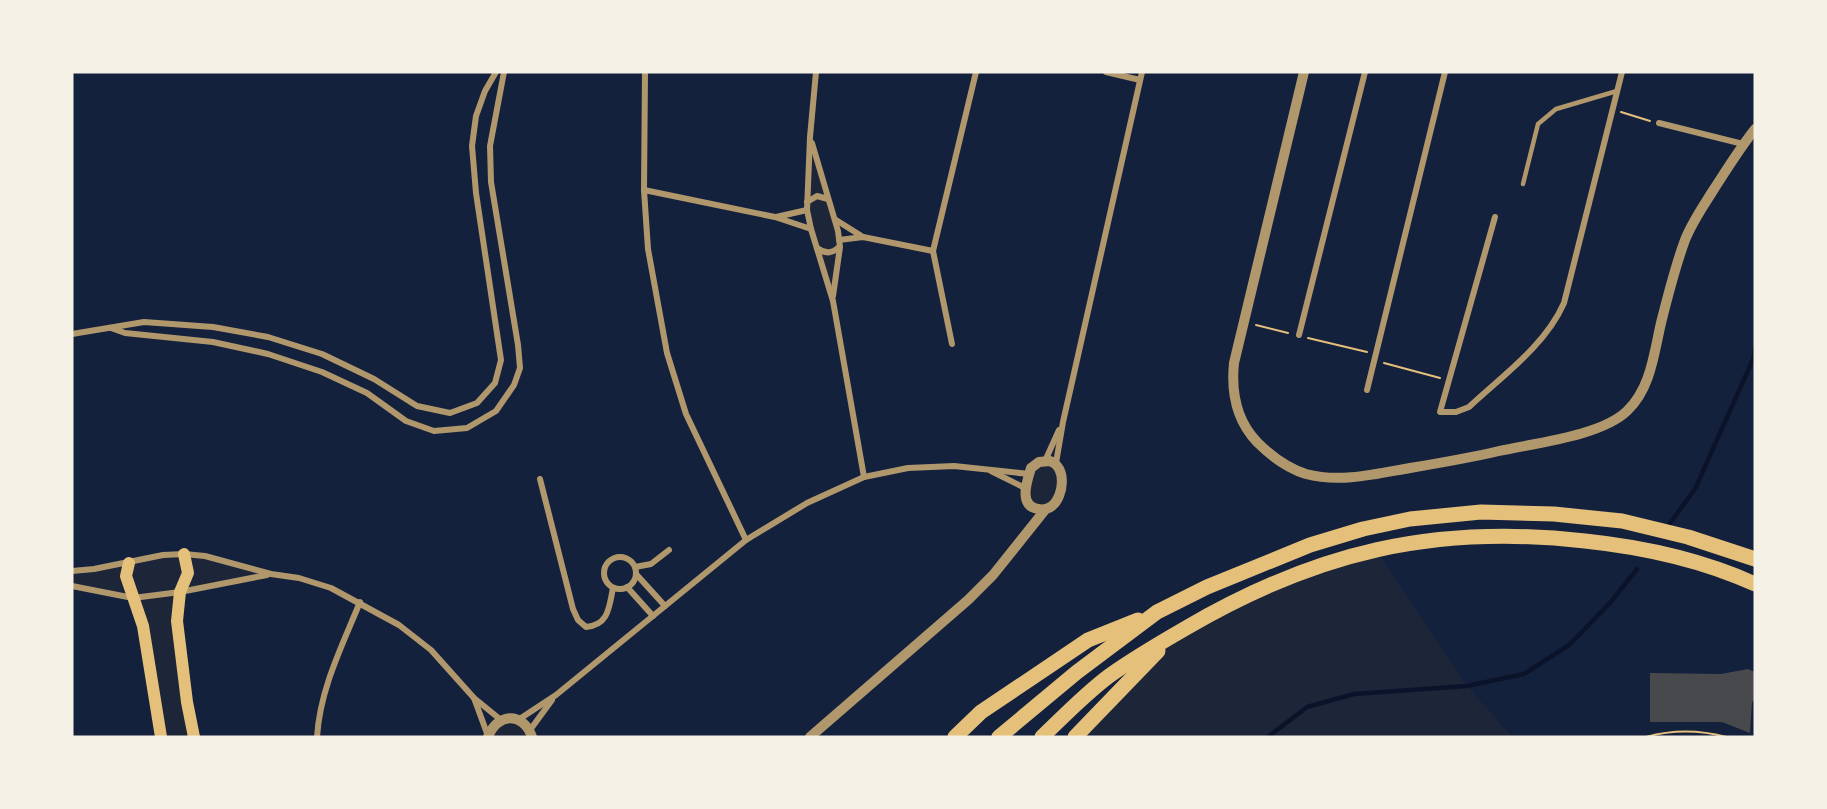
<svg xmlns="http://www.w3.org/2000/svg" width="1827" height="809" viewBox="0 0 1827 809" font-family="'Noto Sans',sans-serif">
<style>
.green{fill:#1d2539}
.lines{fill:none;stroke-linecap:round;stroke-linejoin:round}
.stream{stroke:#0b132b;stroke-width:4.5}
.building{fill:#48494c}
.path{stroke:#e5c07b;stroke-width:2}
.service{stroke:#b1986c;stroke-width:4.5}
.minor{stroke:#b1986c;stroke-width:6}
.tertiary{stroke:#b1986c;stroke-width:10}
.secondary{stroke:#e5c07b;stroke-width:12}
.motorway{stroke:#e5c07b;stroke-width:15}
</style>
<rect width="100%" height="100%" fill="#14213d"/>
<!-- green -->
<g class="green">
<polygon points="810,137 838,231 833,301 807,210"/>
<polygon points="1039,462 1060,468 1057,500 1035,509 1025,488"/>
<polygon points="1375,549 1467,686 1512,737 1075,737 1172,636 1218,609"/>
<polygon points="184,554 271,574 180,592 194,737 161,737 133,598 72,586 72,571"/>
<polygon points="514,719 532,737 488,737 494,726"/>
</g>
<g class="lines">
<!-- stream -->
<g class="stream">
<polyline points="1668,526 1695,489 1754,357 1755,348"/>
<polyline points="1268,737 1307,707 1354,694 1467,686 1524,674 1569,645 1610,603 1637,569"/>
</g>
</g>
<!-- building -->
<polygon class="building" points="1748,669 1755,672 1755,700 1752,702 1750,733 1722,722 1650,722 1650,673 1721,674"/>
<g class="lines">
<!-- path -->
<g class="path">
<polyline points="1621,112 1650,121"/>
<polyline points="1256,325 1288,333"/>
<polyline points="1308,338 1367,352"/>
<polyline points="1384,363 1440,378"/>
<path d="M 1646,737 C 1671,730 1700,730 1726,737"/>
</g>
<!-- service -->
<polyline class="service" points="1523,184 1538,124 1556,109 1617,91"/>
<!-- minor -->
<g class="minor">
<polyline points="645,72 644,190 648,249 667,353 686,414 746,540"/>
<polyline points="816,72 810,137 807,210 811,229 833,301 864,477"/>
<polyline points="1106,72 1140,80"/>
<polyline points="1659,123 1743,144"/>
<polyline points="812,143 838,231 840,247 833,296"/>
<polyline points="644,190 775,217 811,229"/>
<polyline points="807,202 817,196 828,199"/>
<polyline points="776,217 807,210"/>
<path d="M 1495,217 L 1440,412 L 1456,412 L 1469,407 C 1502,376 1545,346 1564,303 L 1622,72"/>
<polyline points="836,220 863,237"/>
<polyline points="839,240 863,237 933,251"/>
<path d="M 817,248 C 825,254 832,254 839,247"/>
<polyline points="111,328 125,333 213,342 268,354 322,372 367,393 406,421 434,431 467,428 496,411 514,385 520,368 518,345 491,182 490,146 504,72"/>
<polyline points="72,334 144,322 213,327 268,337 322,354 374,379 417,406 450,413 477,403 495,383 501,360 476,193 472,146 476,116 485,91 496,72"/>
<polyline points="1299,335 1365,72"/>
<polyline points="952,344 933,251 976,72"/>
<polyline points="1367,390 1445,72"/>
<polyline points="1045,461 1059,430"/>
<polyline points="1056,463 1063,422 1142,72"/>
<polyline points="991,471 1025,488"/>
<path d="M 540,479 L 573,609 L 578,620 L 586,627 C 609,625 609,607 613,588"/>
<circle cx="620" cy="573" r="16"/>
<polyline points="635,567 651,564 669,550"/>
<polyline points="72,571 94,569 163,555 184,554 205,556 271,574 299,578 331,588 399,625 431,650 474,698 501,720"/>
<polyline points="636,574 665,606"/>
<polyline points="72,586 133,598 180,592 267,575"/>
<polyline points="627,587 653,616"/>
<polyline points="474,698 488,736"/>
<polyline points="518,720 556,695 746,540 807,503 864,477 908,468 954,466 1029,474"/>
<polyline points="530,730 552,700"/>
<path d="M 317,737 C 320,689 342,646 360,602"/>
</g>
<!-- tertiary -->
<g class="tertiary">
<path d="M 1304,72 L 1234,363 C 1231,393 1236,420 1257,442 C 1271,456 1287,468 1306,474 C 1340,483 1376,474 1410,468 C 1440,463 1469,458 1499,451 C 1535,443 1601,436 1627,411 C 1651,388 1654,353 1661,323 C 1668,295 1675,267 1685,240 C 1692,222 1704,205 1714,189 C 1727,169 1740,148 1755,129"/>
<path d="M 1050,461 C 1067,467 1064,496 1052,506 C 1048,509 1043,510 1038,509 C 1018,506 1027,481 1031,468 L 1039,462 Z"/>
<path d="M 488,737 C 497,713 523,711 532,737"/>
<polyline points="810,737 968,600 993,575 1045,510"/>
</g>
<!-- secondary -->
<g class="secondary">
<polyline points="184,554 188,573 180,592 177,621 187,702 194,737"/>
<polyline points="129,563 126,576 143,626 161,737"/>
</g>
<!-- motorway -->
<g class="motorway">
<polyline points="955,737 981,712 1088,640 1138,620"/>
<polyline points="999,737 1077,672 1157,612 1207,587 1310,545 1363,529 1410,519 1481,512 1554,514 1622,521 1688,537 1755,559"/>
<path d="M 1042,737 C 1064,716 1085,694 1109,676 C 1134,658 1160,643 1186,628 C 1316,552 1434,524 1585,541 C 1642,547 1702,560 1755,584"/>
<polyline points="1075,737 1158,651"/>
</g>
</g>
<!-- border -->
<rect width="1827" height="809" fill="none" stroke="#f6f1e7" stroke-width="147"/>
</svg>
